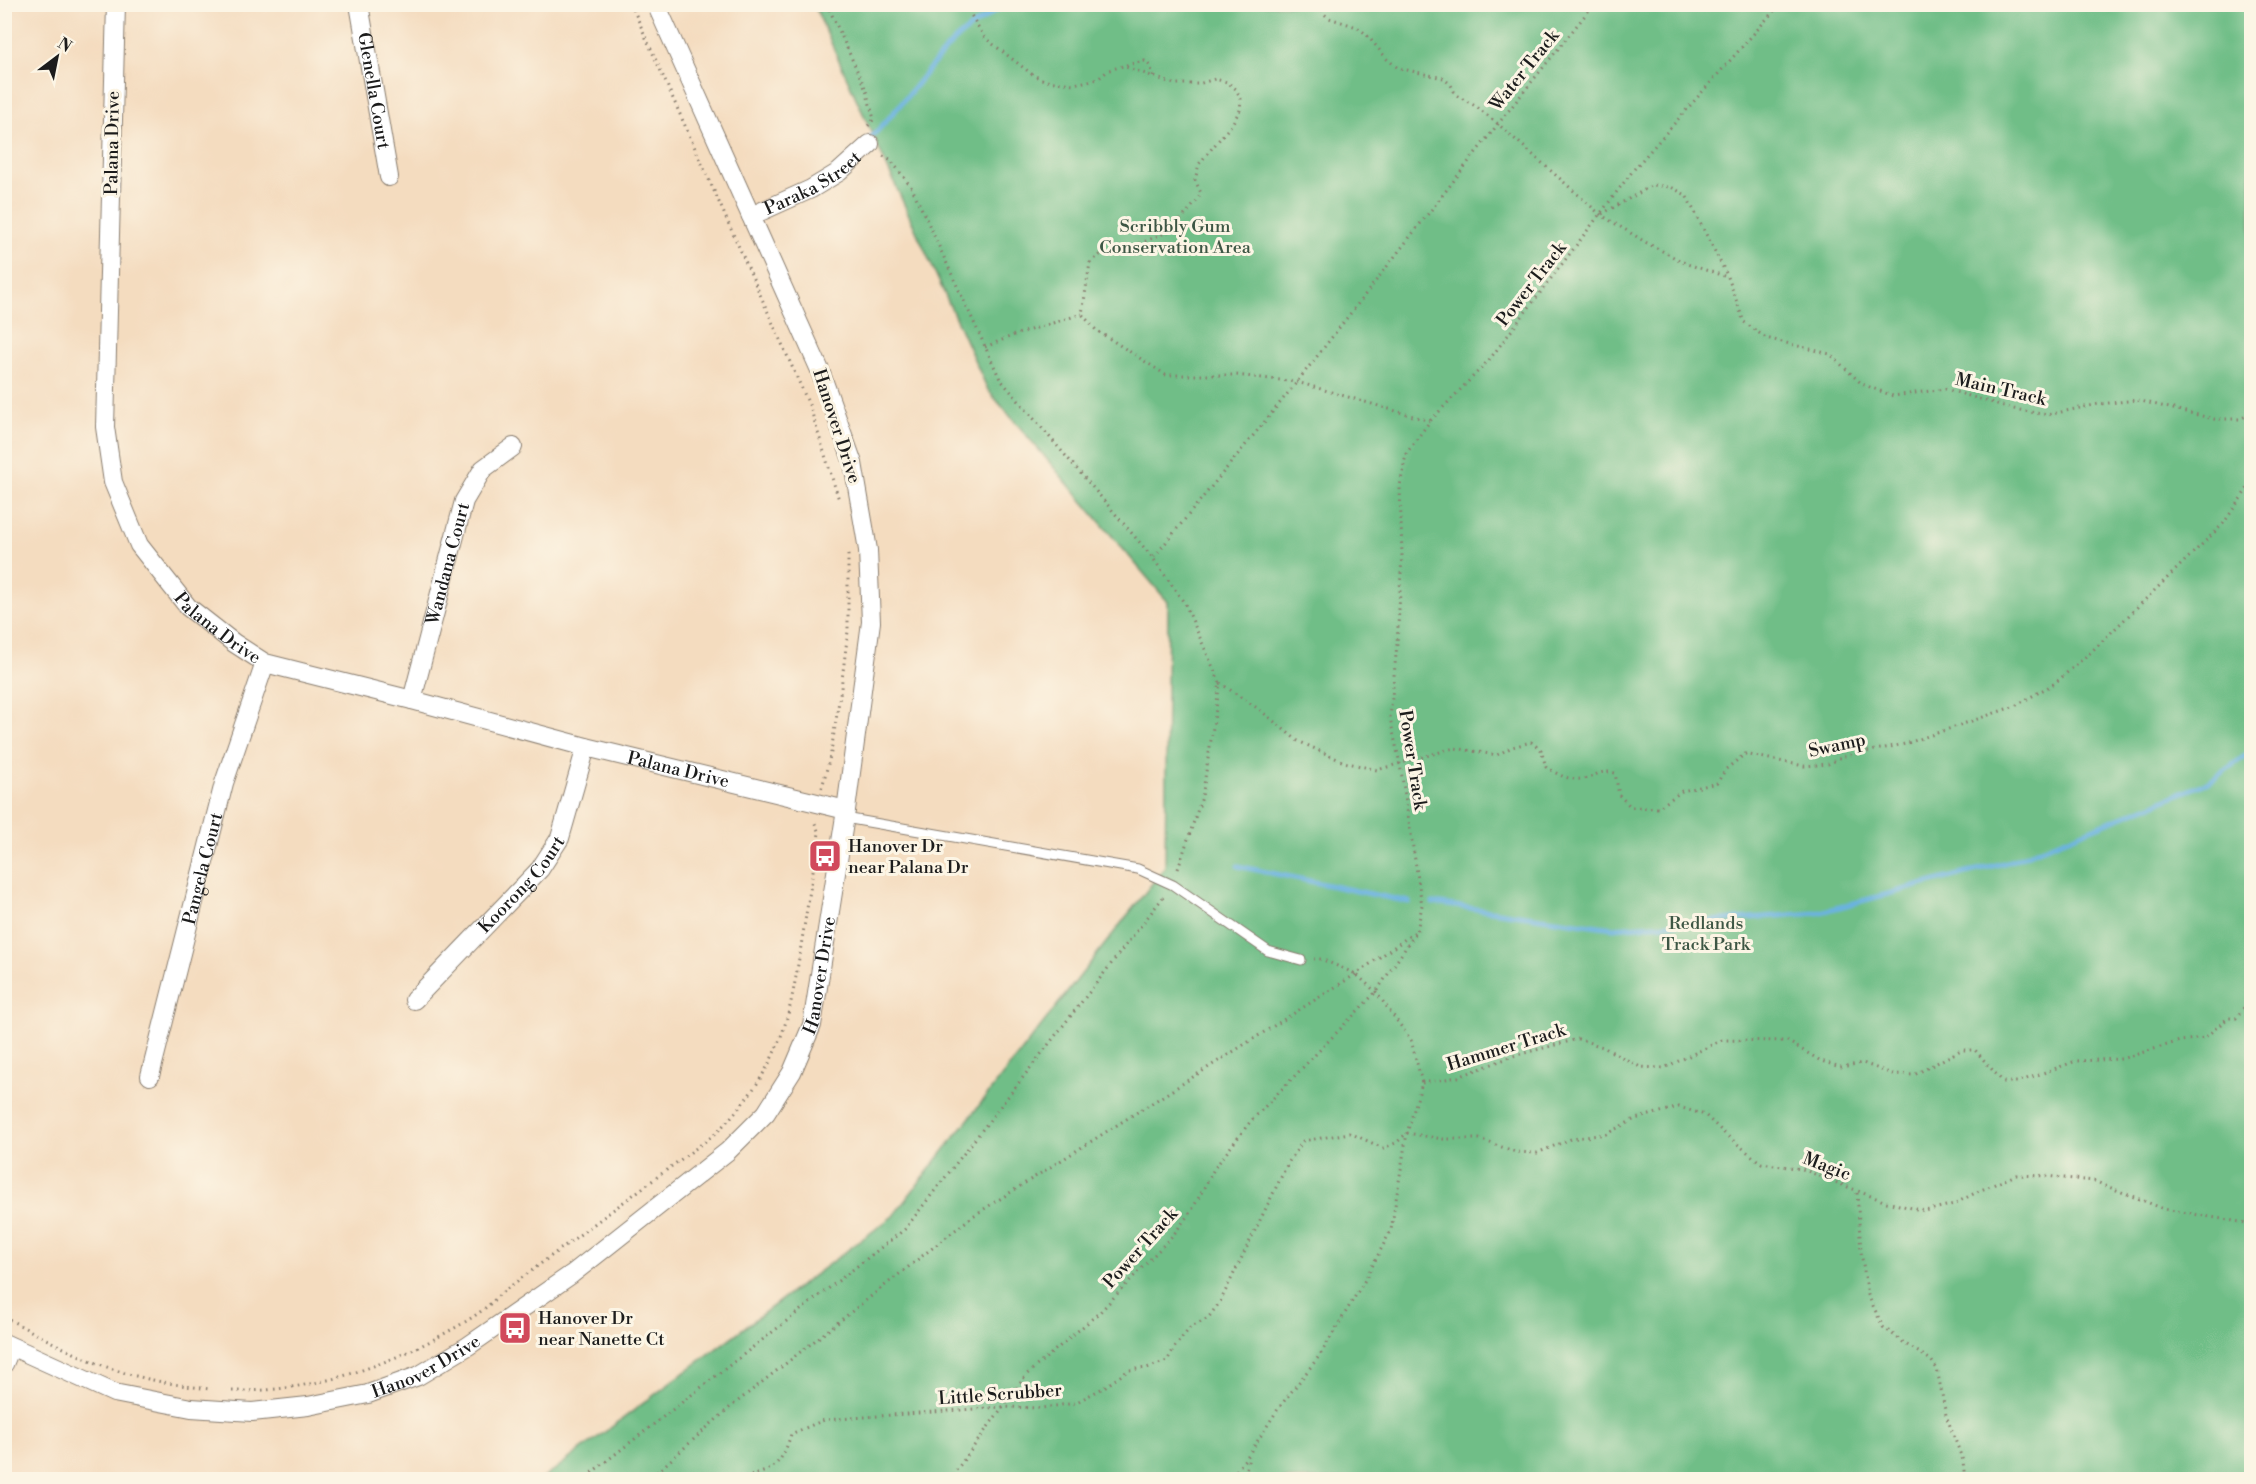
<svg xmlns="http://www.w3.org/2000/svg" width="2256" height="1484" viewBox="0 0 2256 1484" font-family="'Libre Bodoni',serif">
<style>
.forest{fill:#70be87;stroke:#466d52;stroke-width:1.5}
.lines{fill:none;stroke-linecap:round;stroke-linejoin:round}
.stream{stroke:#6ab2e1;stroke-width:5}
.service-casing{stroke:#887c6e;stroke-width:11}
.minor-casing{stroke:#887c6e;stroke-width:20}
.path{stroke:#887c6e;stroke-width:3;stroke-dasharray:1.5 4.5;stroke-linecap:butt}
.service{stroke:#fff;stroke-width:9}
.minor{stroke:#fff;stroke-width:18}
.labels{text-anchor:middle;stroke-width:6;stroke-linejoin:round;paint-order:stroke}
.street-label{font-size:18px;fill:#1c1c1c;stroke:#fcf5e5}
.park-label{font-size:18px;fill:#3d5644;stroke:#fcf5e5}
.poi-label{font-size:18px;fill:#1c1c1c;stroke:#fcf5e5;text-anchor:start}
</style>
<rect width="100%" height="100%" fill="#fcf5e5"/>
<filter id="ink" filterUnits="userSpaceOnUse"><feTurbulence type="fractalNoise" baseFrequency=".0167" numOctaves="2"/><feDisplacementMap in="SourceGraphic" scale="12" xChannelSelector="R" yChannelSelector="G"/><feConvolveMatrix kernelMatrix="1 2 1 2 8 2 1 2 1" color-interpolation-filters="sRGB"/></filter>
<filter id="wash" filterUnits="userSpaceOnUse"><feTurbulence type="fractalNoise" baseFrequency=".008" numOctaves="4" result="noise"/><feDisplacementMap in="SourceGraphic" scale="24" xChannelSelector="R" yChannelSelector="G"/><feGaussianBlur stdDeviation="1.35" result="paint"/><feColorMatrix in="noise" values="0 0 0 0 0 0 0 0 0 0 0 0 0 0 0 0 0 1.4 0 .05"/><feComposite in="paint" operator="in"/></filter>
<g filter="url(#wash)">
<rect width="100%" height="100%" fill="#f4dcbf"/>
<!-- forest -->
<polygon class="forest" points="814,5 2251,5 2251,1479 541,1480 893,1216 1165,867 1168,602 988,390"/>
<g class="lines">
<!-- stream -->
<g class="stream">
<path d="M 870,138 C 901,109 923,72 953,42 C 968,27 988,16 1006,4"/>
<polyline points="1238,866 1409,902"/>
<polyline points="1433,903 1613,928 1817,913 2011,861 2209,782 2252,751"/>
</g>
</g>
</g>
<g filter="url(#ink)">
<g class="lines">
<!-- service casing -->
<g class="service-casing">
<polyline id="service" points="845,818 1138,869 1173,885 1268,951 1301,960"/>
</g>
<!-- minor casing -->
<g class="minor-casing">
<g id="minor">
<path id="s1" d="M 116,4 L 105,427 L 113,482 L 139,545 L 188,607 L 234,643 L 265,663 L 412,700 L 586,747 L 846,810"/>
<path id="s2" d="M 359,4 L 389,177"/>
<path id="s3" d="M 751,216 L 811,189 L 839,172 L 870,144"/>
<path id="s4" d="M 412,700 L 464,501 L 483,469 L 513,447"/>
<path id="s5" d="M 414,1000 L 540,869 L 560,838 L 586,747"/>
<path id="s6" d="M 150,1076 L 224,783 L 265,663"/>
<path id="s7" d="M 4,1343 L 114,1393 L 191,1408 L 252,1412 L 308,1406 L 368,1394 L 418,1376 L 468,1346 L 572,1274 L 728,1151 L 766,1113 L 792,1072 L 812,1025 L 846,810 L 871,622 L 868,550 L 853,463 L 819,368 L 656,4"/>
<polyline points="4,1364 11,1347"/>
</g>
</g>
<!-- path -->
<g class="path">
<polyline points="631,4 810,407 839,500"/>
<polyline points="827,4 866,90 874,119 868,126"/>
<polyline points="955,4 956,4"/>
<polyline points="970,4 971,15 985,38 1033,75 1046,81 1074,84 1098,79 1109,70 1123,66 1174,84 1198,84 1215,79 1227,82 1236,89 1241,99 1240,110 1232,124 1199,164 1195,180 1201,193 1196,202 1172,230 1129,248 1100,255 1090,263 1082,314 1096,330 1166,375 1236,375 1297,382 1430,421"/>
<polyline points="1320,4 1323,13 1329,18 1357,27 1366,34 1387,59 1398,68 1443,78 1451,85 1456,95 1477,107 1498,124 1601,215 1647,243 1687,264 1727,277"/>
<polyline points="1126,65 1145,61 1150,66 1154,78"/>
<polyline points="883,156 890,159 912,188 1000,379 1153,558 1185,604 1220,683 1202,797 1177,872"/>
<polyline points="1602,214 1653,185 1671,187 1686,195 1728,277 1744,322 1766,338 1830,354 1862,384 1893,396 1945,389 2014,409 2047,415 2099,404 2137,400 2214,419 2240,419 2252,413"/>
<polyline points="985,347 1017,334 1082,314"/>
<polyline points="1154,557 1297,382 1498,124 1594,4"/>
<path d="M 1220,683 L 1260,710 L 1298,741 L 1344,762 L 1377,770 L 1454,748 L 1497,755 L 1512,747 L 1531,742 L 1541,750 L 1546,767 C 1558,775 1568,780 1582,779 C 1597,777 1598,769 1615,773 L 1619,795 L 1631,807 L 1658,808 L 1682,791 L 1717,783 L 1726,769 L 1745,754 L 1804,766 L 1828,764 L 1845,756 L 1905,744 L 2015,706 L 2055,683 L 2091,652 L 2223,524 L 2252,482"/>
<polyline points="822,788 831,752 841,688 848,631 848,554"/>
<polyline points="1422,1083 1458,1077 1513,1056 1578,1039 1603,1047 1640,1067 1664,1068 1722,1040 1787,1041 1821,1061 1840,1067 1863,1063 1892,1074 1914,1075 1961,1050 1975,1050 2003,1082 2018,1082 2076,1061 2121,1059 2180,1041 2204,1038 2228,1018 2236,1018 2252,997"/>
<polyline points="1407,1133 1443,1139 1479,1139 1516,1152 1537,1153 1571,1139 1606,1134 1635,1119 1679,1107 1705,1115 1725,1134 1761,1163 1802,1169 1886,1202 1925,1211 1954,1204 1981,1190 2016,1175 2045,1176 2094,1181 2164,1209 2252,1224"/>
<polyline points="1857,1193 1861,1252 1868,1295 1883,1327 1907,1345 1931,1360 1937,1369 1946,1415 1963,1461 1965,1480"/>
<path d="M 4,1317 C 45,1338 87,1363 132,1375 C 158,1382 184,1386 210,1389"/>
<path d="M 232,1391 C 307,1392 374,1371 440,1336 C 462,1324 483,1313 500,1294 L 715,1134 C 739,1110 760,1084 774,1053 C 790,1020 795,982 801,946 C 807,909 813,871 819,833 L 814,821"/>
<polyline points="582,1480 905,1229 1164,896"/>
<polyline points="648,1480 728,1409 973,1216 1356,974 1415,932"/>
<path d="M 727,1480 C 765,1472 779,1475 791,1434 L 824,1420 L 1001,1407 L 1042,1408 L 1075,1403 L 1103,1388 L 1129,1370 L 1147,1368 L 1167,1361 L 1176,1345 L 1190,1328 L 1208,1318 L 1220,1302 L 1288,1163 L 1303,1141 L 1350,1133 L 1383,1148 L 1396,1143 L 1407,1133"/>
<polyline points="949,1480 1027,1374 1100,1312 1174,1234 1192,1210 1214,1169 1250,1122 1376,992 1417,931 1422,905 1400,764 1390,718 1397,644 1402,556 1400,486 1406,454 1430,421 1489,360 1635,168 1780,4"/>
<polyline points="1229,1480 1249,1454 1278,1409 1320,1355 1365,1280 1391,1230 1407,1133 1422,1083 1411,1040 1376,992 1356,974 1321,959 1314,959"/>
<polyline points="1245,1480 1249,1456"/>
</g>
<!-- service -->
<use href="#service" class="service"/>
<!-- minor -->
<use href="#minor" class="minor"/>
</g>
</g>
<!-- icons -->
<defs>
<g id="bus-square" transform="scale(1.725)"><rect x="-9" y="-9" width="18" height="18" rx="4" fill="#d1495b" stroke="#fcf5e5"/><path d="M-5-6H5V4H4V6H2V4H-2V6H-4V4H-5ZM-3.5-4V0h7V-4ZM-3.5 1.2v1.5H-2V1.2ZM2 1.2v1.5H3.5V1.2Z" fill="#fff"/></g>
</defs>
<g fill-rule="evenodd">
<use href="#bus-square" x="825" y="856"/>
<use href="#bus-square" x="515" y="1328"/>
</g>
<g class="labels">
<!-- street labels -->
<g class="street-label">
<text transform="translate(1524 70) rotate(-51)" y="6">Water Track</text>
<text dy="6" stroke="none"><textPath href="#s2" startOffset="88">Glenella Court</textPath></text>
<text transform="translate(112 143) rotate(-89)" y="6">Palana Drive</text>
<text dy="6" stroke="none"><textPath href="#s3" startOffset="70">Paraka Street</textPath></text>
<text transform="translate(1531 284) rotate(-52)" y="6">Power Track</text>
<text transform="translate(2001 389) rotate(13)" y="6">Main Track</text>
<text transform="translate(837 426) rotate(72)" y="6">Hanover Drive</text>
<text dy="6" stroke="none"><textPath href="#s4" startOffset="141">Wandana Court</textPath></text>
<text dy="6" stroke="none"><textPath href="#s1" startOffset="662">Palana Drive</textPath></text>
<text transform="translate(1837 745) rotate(-12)" y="6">Swamp</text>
<text transform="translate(1413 760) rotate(81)" y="6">Power Track</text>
<text dy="6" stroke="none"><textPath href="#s1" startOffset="1148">Palana Drive</textPath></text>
<text dy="6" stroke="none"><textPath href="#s6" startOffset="214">Pangela Court</textPath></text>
<text dy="6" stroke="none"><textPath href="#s5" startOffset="158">Koorong Court</textPath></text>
<text dy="6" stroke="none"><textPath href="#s7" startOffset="1018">Hanover Drive</textPath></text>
<text transform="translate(1506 1047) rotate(-17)" y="6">Hammer Track</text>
<text transform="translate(1827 1166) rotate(21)" y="6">Magic</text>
<text transform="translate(1140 1248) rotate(-48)" y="6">Power Track</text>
<text dy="6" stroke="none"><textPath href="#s7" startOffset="442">Hanover Drive</textPath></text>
<text transform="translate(1000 1394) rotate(-4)" y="6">Little Scrubber</text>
</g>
<!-- park labels -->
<g class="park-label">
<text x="1175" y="232">Scribbly Gum<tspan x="1175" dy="21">Conservation Area</tspan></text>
<text x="1706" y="929">Redlands<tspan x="1706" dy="21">Track Park</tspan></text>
</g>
<!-- poi labels -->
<g class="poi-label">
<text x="848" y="852">Hanover Dr<tspan x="848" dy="21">near Palana Dr</tspan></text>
<text x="538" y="1324">Hanover Dr<tspan x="538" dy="21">near Nanette Ct</tspan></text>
</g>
</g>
<!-- margin -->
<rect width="2256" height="1484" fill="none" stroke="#fcf5e5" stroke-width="24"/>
<!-- north arrow -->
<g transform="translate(57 57) rotate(32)" stroke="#fcf5e5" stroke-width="4.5" paint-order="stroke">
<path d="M0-4.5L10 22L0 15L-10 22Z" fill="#1c1c1c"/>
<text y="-9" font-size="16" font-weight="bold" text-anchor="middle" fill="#1c1c1c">N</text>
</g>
</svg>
